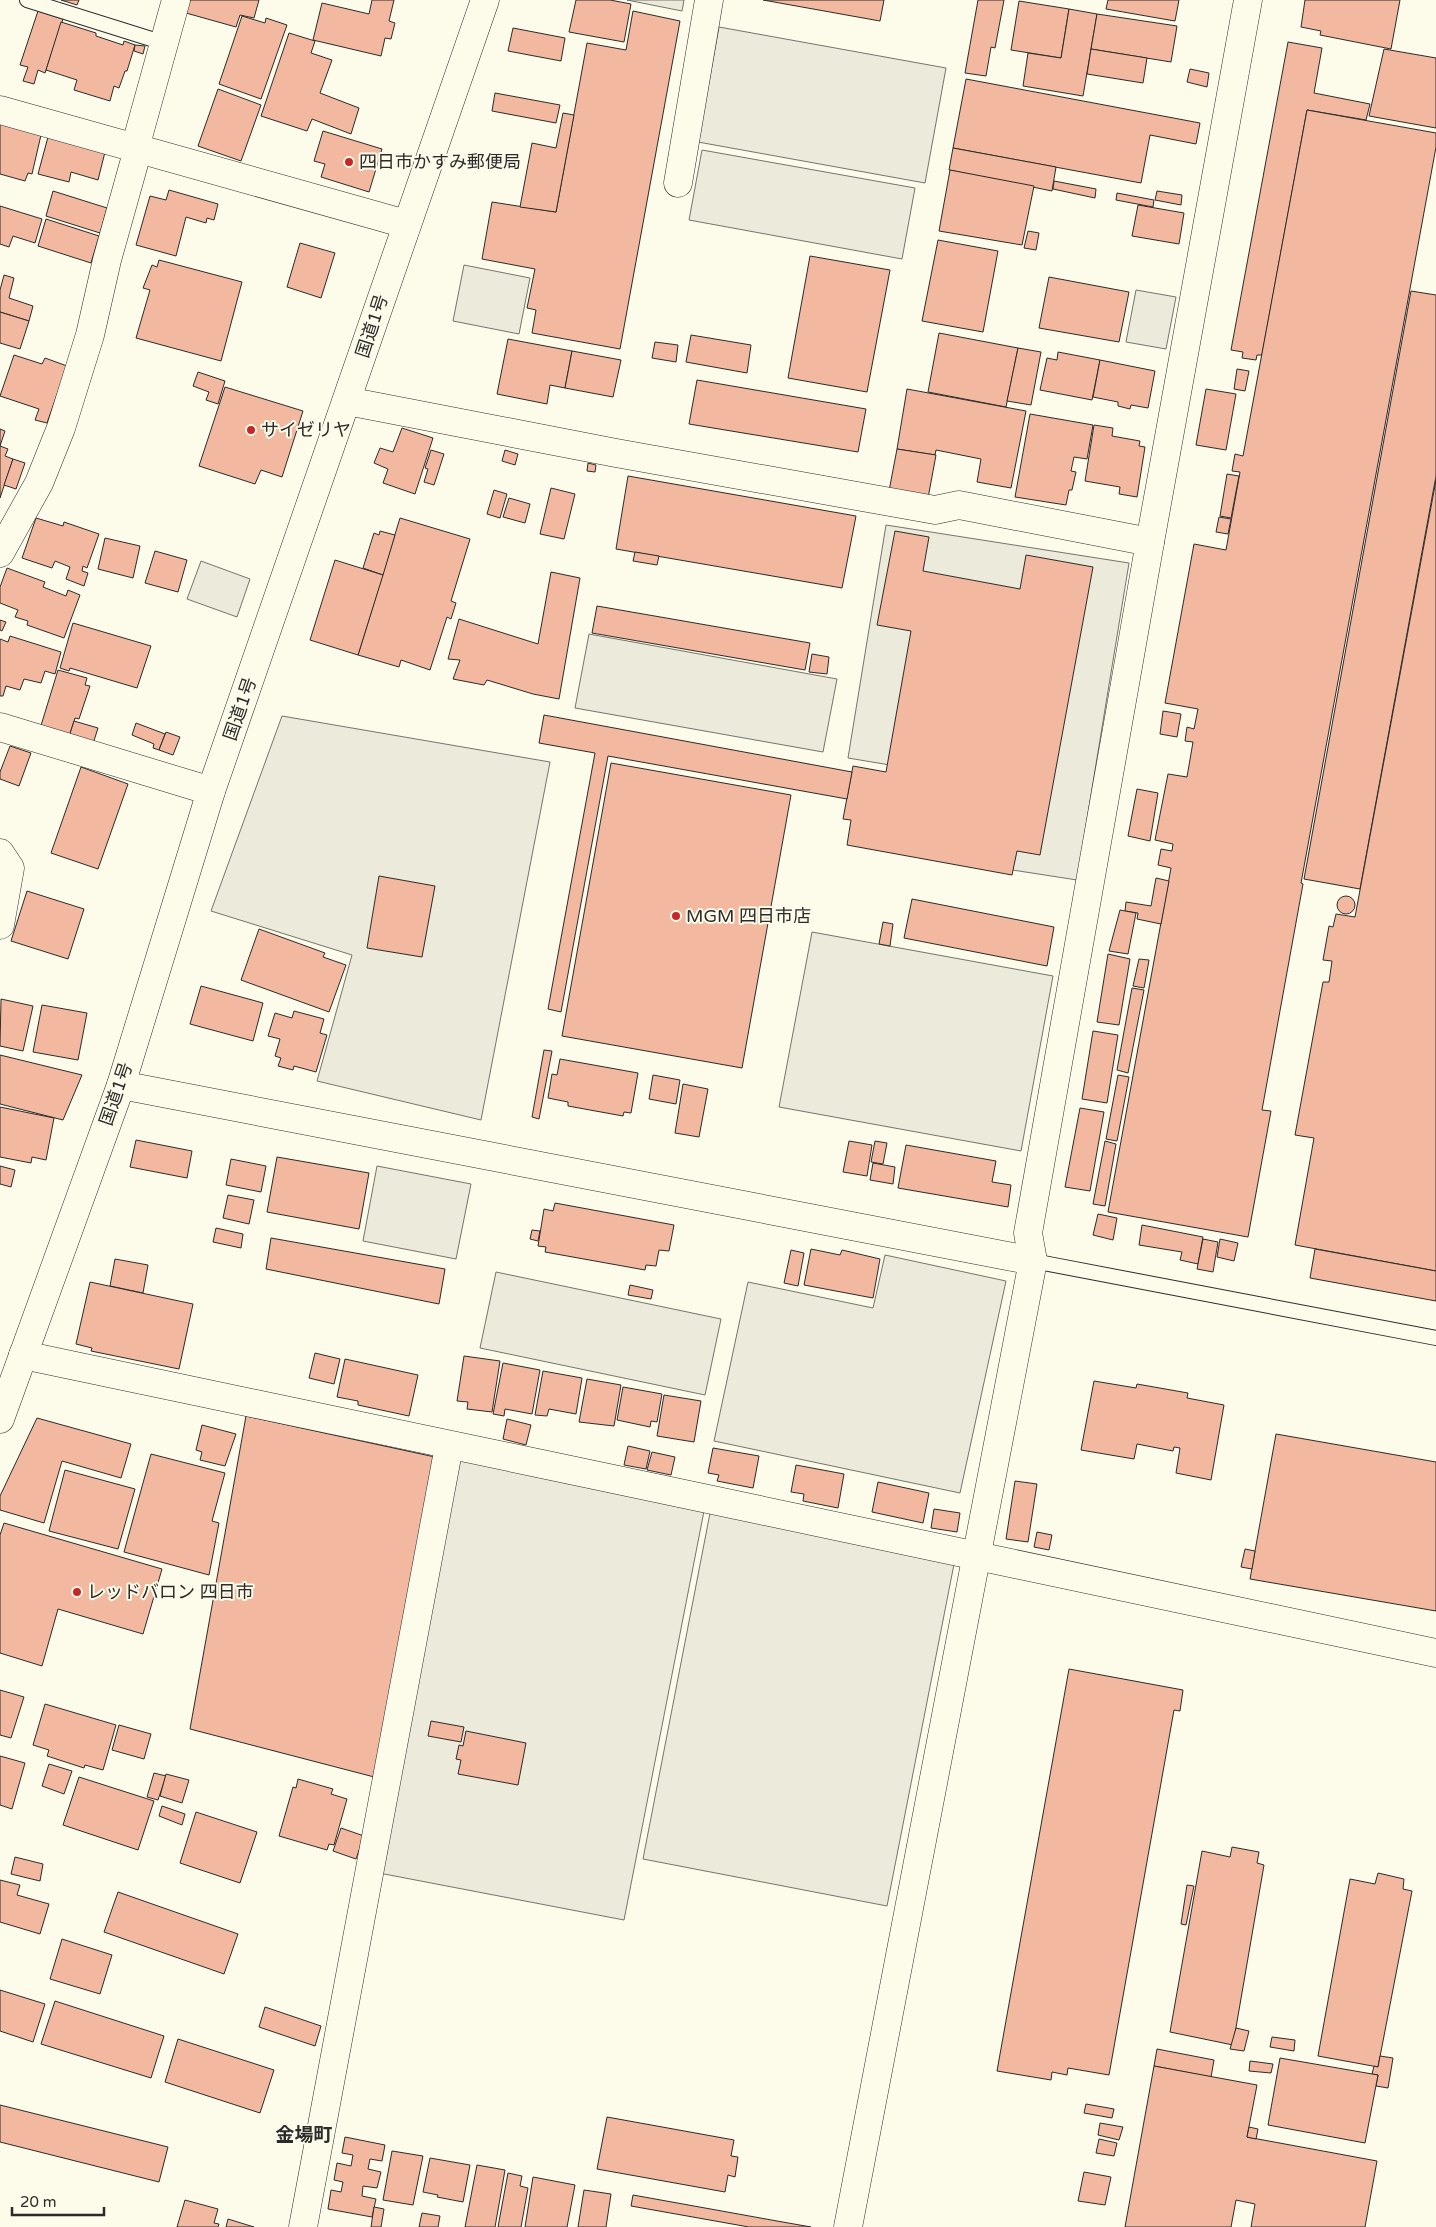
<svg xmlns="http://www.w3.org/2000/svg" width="1436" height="2227" viewBox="0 0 1436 2227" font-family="'Varela Round','Noto Sans JP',sans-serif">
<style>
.parking{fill:#eceadb;stroke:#74746e}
.building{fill:#f2b8a0;stroke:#2b2b2b}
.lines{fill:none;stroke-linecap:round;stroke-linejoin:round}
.service-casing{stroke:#2b2b2b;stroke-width:16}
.minor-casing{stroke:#2b2b2b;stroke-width:29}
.tertiary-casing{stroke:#2b2b2b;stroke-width:29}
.trunk-casing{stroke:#2b2b2b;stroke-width:29}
.service{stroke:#fdfbea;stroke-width:14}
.minor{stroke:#fdfbea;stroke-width:28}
.tertiary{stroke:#fdfbea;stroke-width:28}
.trunk{stroke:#fdfbea;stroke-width:28}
.poi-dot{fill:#c62828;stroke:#fdfbea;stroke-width:2}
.labels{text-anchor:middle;stroke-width:4;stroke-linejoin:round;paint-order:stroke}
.poi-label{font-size:18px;fill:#2b2b2b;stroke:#fdfbea;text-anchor:start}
.street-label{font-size:18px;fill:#2b2b2b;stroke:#fdfbea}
.neighbourhood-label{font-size:19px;font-weight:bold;fill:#2b2b2b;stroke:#fdfbea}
</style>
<rect width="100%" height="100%" fill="#fdfbea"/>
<!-- parking -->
<g class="parking">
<polygon points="627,0 684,0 682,11"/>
<polygon points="719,27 946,68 925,183 698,142"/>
<polygon points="702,150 915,188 902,259 689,220"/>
<polygon points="464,265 530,278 519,334 453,321"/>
<polygon points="1136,290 1176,297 1166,349 1126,342"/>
<polygon points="886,525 1129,563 1077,880 877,849 890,765 848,758"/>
<polygon points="201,561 250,579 237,617 187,599"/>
<polygon points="589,634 837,679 823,752 575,708"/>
<polygon points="282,716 550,762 481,1120 317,1081 352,955 211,911"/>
<polygon points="812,932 1053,976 1021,1151 779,1107"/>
<polygon points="377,1166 471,1184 456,1259 363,1241"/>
<polygon points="885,1255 1006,1281 960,1493 714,1441 748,1282 873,1308"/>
<polygon points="496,1272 721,1319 705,1395 480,1348"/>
<polygon points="460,1459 705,1506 624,1920 379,1873"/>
<polygon points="711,1508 956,1554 887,1906 643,1859"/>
</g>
<!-- building -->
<g class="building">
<polygon points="61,0 79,0 77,5"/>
<polygon points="190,0 259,0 254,18 240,15 236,27 186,13"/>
<polygon points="372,0 394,0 389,21 395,23 391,39 385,38 381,56 313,40 322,3 369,14"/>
<polygon points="576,0 610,0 631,4 624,42 569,32"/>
<polygon points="763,0 884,0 880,21"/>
<polygon points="978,0 1004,0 995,48 991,47 986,76 965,73"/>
<polygon points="1108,0 1179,0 1175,21 1106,9"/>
<polygon points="1305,0 1400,0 1391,49 1320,35 1321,31 1301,27"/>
<polygon points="1019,1 1069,9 1061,58 1011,50"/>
<polygon points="1069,9 1097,14 1083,96 1023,86 1028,53 1061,58"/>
<polygon points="38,11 63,19 45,73 38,70 34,84 23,81 28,67 20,65"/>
<polygon points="633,11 680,21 620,349 532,333 536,310 527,308 535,269 482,259 492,202 556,212 587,43 626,50"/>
<polygon points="1097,14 1177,26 1171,62 1091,49"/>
<polygon points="242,16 265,23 266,18 287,25 261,99 219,84"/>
<polygon points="61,22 96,33 96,36 123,45 124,41 135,45 127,71 125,71 119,88 114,86 110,101 74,90 77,80 46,70"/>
<polygon points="513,28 565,38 561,61 508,51"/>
<polygon points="289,33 315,41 311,53 332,60 320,93 359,108 351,134 312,119 307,131 261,116"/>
<polygon points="1288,42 1322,48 1314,93 1370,104 1366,120 1307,110 1262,355 1257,355 1256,360 1242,358 1243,352 1231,350"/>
<polygon points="135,45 145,46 143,54 134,51"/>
<polygon points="1091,49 1147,58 1143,83 1087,74"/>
<polygon points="1384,49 1436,58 1436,128 1369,116"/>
<polygon points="1190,69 1209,73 1207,87 1187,82"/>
<polygon points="966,79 1200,123 1196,144 1150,135 1141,183 953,148"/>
<polygon points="218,89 261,105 241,161 198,146"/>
<polygon points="495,93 560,105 556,123 492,111"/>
<polygon points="1307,110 1436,133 1436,147 1301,883 1303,884 1262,1110 1271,1111 1248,1237 1108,1212 1171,868 1158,865 1161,849 1172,851 1173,844 1155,840 1168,774 1187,777 1193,742 1185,741 1187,727 1194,729 1198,709 1165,703 1194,544 1226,550 1240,472 1232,471 1235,454 1243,456"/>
<polygon points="563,113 574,115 556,212 520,207 532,143 556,148"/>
<polygon points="0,123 41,135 32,174 28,173 25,181 0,174"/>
<polygon points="323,131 382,149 369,192 321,177 325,164 314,161"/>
<polygon points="48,137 105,152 98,180 71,172 69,182 38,174"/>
<polygon points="953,148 1056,167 1052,191 949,170"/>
<polygon points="950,170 1034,186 1022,245 939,231"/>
<polygon points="1054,181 1096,189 1095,198 1053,189"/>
<polygon points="169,190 218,204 214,220 207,218 206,223 186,217 176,256 136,245 150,196 166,200"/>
<polygon points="53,191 107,208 100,233 46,216"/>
<polygon points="1157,191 1182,195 1181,205 1155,200"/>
<polygon points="1117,193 1154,200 1153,207 1116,200"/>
<polygon points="1138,205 1184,213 1179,244 1132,236"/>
<polygon points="0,206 42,219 35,243 13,236 9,247 0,244"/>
<polygon points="46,219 99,236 91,263 38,246"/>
<polygon points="1028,231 1039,233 1036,250 1024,248"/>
<polygon points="938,240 998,251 983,332 922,321"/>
<polygon points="300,243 335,253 321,298 287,287"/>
<polygon points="810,256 890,270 867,392 788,378"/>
<polygon points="159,260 242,282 221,361 136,338 150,290 143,288 152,265 157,267"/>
<polygon points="4,275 14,278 9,298 33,306 29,321 0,312 0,290"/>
<polygon points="1049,277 1129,292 1119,342 1039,328"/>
<polygon points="1411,291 1436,295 1436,476 1360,889 1304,879"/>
<polygon points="0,312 29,321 20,349 0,343"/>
<polygon points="939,333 1018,348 1006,407 928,392"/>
<polygon points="691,335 751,345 747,373 686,362"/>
<polygon points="508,339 572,351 565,388 550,385 547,404 497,394"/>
<polygon points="655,342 678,345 676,362 652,358"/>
<polygon points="1018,348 1041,352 1031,405 1007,401"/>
<polygon points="572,351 621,360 613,397 565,388"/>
<polygon points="1058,352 1100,360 1092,400 1040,390 1047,358 1057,360"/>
<polygon points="14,355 42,364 45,358 67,366 47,423 35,420 39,409 0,396"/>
<polygon points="1100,360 1155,371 1148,408 1131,405 1130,409 1118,406 1118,402 1093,397"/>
<polygon points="1237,369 1249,371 1245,391 1234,389"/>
<polygon points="198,372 225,381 218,404 206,400 209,392 193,386"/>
<polygon points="697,380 866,409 858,452 689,424"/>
<polygon points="225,387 303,411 282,477 261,470 255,484 199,466"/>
<polygon points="907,389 1026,411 1011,488 977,482 981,459 936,450 935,455 897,449"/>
<polygon points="1206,389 1236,394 1226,450 1196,445"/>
<polygon points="1030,414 1093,425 1087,459 1074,457 1071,471 1076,472 1072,490 1069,490 1066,505 1015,497"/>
<polygon points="1094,425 1113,428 1112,436 1140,441 1139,446 1145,447 1137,497 1119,494 1120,487 1085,481"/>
<polygon points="402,428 433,438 415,494 383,483 388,469 374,463 380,448 393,452"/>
<polygon points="0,429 5,431 0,446"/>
<polygon points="0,446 8,449 5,456 13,459 0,498"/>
<polygon points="897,449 936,455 928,498 889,491"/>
<polygon points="431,450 444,454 434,485 424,482 428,469 425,468"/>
<polygon points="505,450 518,454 515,465 502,461"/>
<polygon points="13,459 25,463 16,489 4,485"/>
<polygon points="588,463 596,465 595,472 587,471"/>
<polygon points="1227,474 1239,476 1231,518 1220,516"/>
<polygon points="628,476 856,516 842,588 616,549"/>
<polygon points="1436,480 1436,1271 1295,1245 1314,1138 1295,1135 1323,982 1329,982 1332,961 1323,960 1329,926 1333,927 1336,914 1355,917"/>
<polygon points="551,488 575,494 564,539 540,534"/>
<polygon points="494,490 507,494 500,518 487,514"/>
<polygon points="509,498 530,504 525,523 503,517"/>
<polygon points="1219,517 1231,519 1228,534 1216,532"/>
<polygon points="36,518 63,526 64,522 99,534 87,568 83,566 82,571 88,573 84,586 66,579 70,567 55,561 52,568 22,558"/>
<polygon points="400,518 470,539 451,601 456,603 451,619 447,617 430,670 401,660 399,667 358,655"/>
<polygon points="380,531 395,535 383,575 363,568 374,533 379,535"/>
<polygon points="895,531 929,537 923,571 1020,589 1026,555 1093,567 1040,855 1017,851 1012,875 847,845 851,820 843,819 853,766 886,772 911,631 877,625"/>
<polygon points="105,538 140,546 133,578 98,569"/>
<polygon points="155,551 187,560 178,592 145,583"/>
<polygon points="635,552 659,556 657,565 633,561"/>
<polygon points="335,560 383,575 358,655 310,640"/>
<polygon points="7,568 45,582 43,587 66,596 68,590 80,595 64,638 27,625 28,621 15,617 18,610 0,603 0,587"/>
<polygon points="551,572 580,578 559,699 533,694 487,680 484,685 453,679 460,660 448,659 459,619 538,644"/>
<polygon points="597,606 810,643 805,670 592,633"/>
<polygon points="0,620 6,622 2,631 0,630"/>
<polygon points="73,623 151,646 137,688 70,668 69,671 60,668"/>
<polygon points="10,636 61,652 55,674 45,671 41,683 24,679 20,690 6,686 3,696 0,696 0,639 8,642"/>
<polygon points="812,654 829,657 827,674 809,672"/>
<polygon points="58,670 87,678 85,685 90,686 79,719 75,718 68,740 39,732"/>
<polygon points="1163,711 1181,714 1177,737 1160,734"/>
<polygon points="544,715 852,772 847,799 608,756 561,1012 548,1009 595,753 539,743"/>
<polygon points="74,721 98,728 92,747 68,740"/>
<polygon points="136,723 165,734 159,750 153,748 154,744 132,735"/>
<polygon points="166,732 180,737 173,755 159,750"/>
<polygon points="10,746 31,753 19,786 0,779 0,772"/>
<polygon points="611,763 791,795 742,1068 562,1036"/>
<polygon points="81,767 128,784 98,869 51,853"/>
<polygon points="1137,789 1158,793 1150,841 1128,836"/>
<polygon points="379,876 435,886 422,957 367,948"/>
<polygon points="1156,878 1169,881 1161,924 1137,919 1138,913 1125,911 1126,902 1151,906"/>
<polygon points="27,891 84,909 68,959 11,941"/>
<circle cx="1346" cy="905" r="9"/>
<polygon points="912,899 1054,927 1047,966 904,938"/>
<polygon points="1120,910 1136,913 1128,954 1109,951"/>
<polygon points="883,922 893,924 890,946 879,944"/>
<polygon points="259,929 325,953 323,957 346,965 329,1012 241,980"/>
<polygon points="1108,954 1130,959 1119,1025 1097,1022"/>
<polygon points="1139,959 1149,960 1144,988 1133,986"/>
<polygon points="201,986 263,1003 253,1041 190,1024"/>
<polygon points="1132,988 1144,990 1128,1073 1117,1070"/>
<polygon points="1,999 33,1006 23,1051 0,1046"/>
<polygon points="42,1005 87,1013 78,1060 33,1052"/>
<polygon points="294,1011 324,1019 320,1033 327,1035 316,1072 294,1066 293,1070 278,1066 281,1058 275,1056 280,1039 268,1036 275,1013 292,1018"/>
<polygon points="1093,1031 1118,1035 1107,1103 1082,1099"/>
<polygon points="544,1050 552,1051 539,1119 532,1117"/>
<polygon points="0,1055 82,1075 63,1120 0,1104"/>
<polygon points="560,1059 638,1073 631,1113 624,1112 623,1116 568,1106 568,1102 548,1098 552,1074 557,1075"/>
<polygon points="653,1075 680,1080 676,1104 649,1099"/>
<polygon points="1118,1075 1129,1077 1117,1141 1106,1139"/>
<polygon points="683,1084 708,1089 699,1137 675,1133"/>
<polygon points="0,1107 54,1118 46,1160 32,1157 31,1163 0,1157"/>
<polygon points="1080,1108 1104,1112 1090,1191 1065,1187"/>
<polygon points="136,1140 192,1151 187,1178 130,1167"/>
<polygon points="849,1141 872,1145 867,1176 843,1172"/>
<polygon points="875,1141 887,1143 883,1164 871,1162"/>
<polygon points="1105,1141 1116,1144 1105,1206 1093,1204"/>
<polygon points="906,1145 996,1161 992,1182 1011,1185 1008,1207 898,1188"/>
<polygon points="277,1157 369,1173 359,1229 267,1212"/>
<polygon points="231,1159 266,1166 261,1192 226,1185"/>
<polygon points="873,1163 895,1167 893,1184 870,1180"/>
<polygon points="0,1166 15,1170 11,1187 0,1184"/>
<polygon points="228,1195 254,1200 249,1224 223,1218"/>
<polygon points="555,1203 674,1225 669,1251 659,1250 656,1266 646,1265 645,1270 545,1252 546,1247 538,1246 544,1209 553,1211"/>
<polygon points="1098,1214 1117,1218 1113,1240 1093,1235"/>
<polygon points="1142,1225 1203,1237 1198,1264 1180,1260 1182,1252 1139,1245"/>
<polygon points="216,1228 243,1234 241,1248 213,1242"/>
<polygon points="532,1230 540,1231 538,1241 530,1239"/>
<polygon points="271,1238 445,1269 439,1304 266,1269"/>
<polygon points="1203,1239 1218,1242 1213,1272 1197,1269"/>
<polygon points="1220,1239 1238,1243 1234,1261 1217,1257"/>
<polygon points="811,1249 840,1255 842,1250 880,1259 873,1298 804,1285"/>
<polygon points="1315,1249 1436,1271 1436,1301 1310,1278"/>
<polygon points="791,1250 804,1253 798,1286 784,1283"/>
<polygon points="115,1259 148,1265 143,1293 110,1286"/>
<polygon points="90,1282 193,1304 179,1369 91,1351 92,1348 76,1344"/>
<polygon points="630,1285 653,1290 651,1299 628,1295"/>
<polygon points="315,1353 340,1359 334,1384 309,1378"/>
<polygon points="464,1356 500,1361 492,1412 467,1409 468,1402 457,1401"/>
<polygon points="345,1359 418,1375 409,1416 358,1405 358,1401 337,1397"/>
<polygon points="503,1363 540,1370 532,1414 505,1409 504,1416 493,1414"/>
<polygon points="543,1371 582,1378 576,1414 549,1409 547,1416 535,1415"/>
<polygon points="587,1379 621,1385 614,1426 579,1422"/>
<polygon points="1094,1381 1136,1388 1137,1384 1188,1393 1187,1398 1224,1405 1211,1480 1176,1473 1180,1448 1174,1447 1173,1451 1137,1444 1134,1459 1081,1450"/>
<polygon points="623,1387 662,1394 657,1422 651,1421 650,1427 617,1420"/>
<polygon points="664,1395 701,1401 694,1442 657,1436"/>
<polygon points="246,1416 435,1457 378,1778 190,1729"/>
<polygon points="37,1418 131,1444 121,1478 62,1461 44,1523 0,1510 0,1496"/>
<polygon points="507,1419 531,1425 526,1445 503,1439"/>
<polygon points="202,1425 236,1434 225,1466 200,1460 202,1452 196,1450"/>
<polygon points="1276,1434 1436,1462 1436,1611 1250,1579"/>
<polygon points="628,1446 650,1451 646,1469 624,1465"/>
<polygon points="713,1448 759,1456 753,1488 717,1481 719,1475 708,1473"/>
<polygon points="652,1452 675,1457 671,1475 647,1470"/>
<polygon points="151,1454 225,1473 212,1521 219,1523 209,1575 124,1552"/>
<polygon points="796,1465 844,1474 838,1508 803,1501 804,1494 791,1492"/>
<polygon points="65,1470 135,1489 118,1549 49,1531"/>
<polygon points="1015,1481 1037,1484 1028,1542 1006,1539"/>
<polygon points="878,1482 929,1493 923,1523 872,1512"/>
<polygon points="934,1509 960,1513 957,1532 931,1528"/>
<polygon points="4,1523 162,1569 143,1634 58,1609 42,1666 0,1653 0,1535"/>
<polygon points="1037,1532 1052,1535 1049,1550 1034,1547"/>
<polygon points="1245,1549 1255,1551 1252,1569 1241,1567"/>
<polygon points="1069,1669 1183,1690 1180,1711 1174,1710 1109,2075 1068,2068 1067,2075 1052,2072 1051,2080 997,2071"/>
<polygon points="0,1690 24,1697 11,1738 0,1735"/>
<polygon points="45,1704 116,1725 103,1770 85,1765 84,1768 47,1756 49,1750 33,1745"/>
<polygon points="431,1721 464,1727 461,1742 428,1736"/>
<polygon points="119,1725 151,1734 144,1759 112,1750"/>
<polygon points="466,1731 526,1743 518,1785 458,1774 461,1760 456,1759 459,1745 463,1746"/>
<polygon points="0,1756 25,1763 12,1809 0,1805"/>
<polygon points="49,1764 72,1771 64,1794 42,1786"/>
<polygon points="154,1773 166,1776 158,1800 147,1797"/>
<polygon points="166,1774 189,1780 182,1803 160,1796"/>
<polygon points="79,1777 154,1801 138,1850 63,1825"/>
<polygon points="298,1779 333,1789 331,1794 347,1799 334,1845 329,1844 327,1850 279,1836 293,1787 296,1788"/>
<polygon points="162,1806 185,1814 182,1825 159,1816"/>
<polygon points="196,1812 257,1832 240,1883 180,1863"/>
<polygon points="341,1828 364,1836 356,1859 333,1851"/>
<polygon points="1232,1847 1259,1852 1257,1863 1264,1865 1233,2045 1170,2032 1202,1851 1230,1857"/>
<polygon points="15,1857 43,1864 40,1881 11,1874"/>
<polygon points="1378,1873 1404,1879 1403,1889 1412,1891 1378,2067 1318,2056 1350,1879 1375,1884"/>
<polygon points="0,1880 20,1885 17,1895 49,1904 40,1934 0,1922"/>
<polygon points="1187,1885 1194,1886 1186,1925 1181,1924"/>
<polygon points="118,1892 238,1934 224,1974 104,1932"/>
<polygon points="62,1939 112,1955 100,1994 50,1979"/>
<polygon points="0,1990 45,2004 33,2042 0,2031"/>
<polygon points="55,2001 164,2036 151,2078 41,2044"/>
<polygon points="265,2007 321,2026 315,2046 259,2027"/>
<polygon points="1236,2028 1249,2031 1244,2051 1230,2049"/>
<polygon points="1272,2037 1295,2040 1294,2051 1270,2047"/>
<polygon points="178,2039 274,2070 260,2113 165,2082"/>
<polygon points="1157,2049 1214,2060 1211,2077 1154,2066"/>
<polygon points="1380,2056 1393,2058 1388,2088 1376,2086 1378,2075 1372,2074 1374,2066 1378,2067"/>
<polygon points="1280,2058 1378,2075 1365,2143 1268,2125"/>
<polygon points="1250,2061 1273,2064 1271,2073 1249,2071"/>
<polygon points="1154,2066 1257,2085 1247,2137 1377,2161 1365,2227 1251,2227 1255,2204 1236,2200 1231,2227 1125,2227"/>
<polygon points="1086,2104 1114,2109 1112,2118 1084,2113"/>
<polygon points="0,2105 168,2147 159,2182 0,2142"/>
<polygon points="607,2117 734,2140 731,2156 738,2157 735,2177 728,2175 725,2192 597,2169"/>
<polygon points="1100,2123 1123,2127 1119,2140 1098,2135"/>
<polygon points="1249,2127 1258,2129 1256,2139 1247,2137"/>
<polygon points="345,2137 385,2145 382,2161 370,2159 368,2169 381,2172 377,2188 363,2186 362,2196 376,2199 372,2217 328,2209 331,2190 341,2192 343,2182 334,2180 337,2163 351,2166 353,2155 342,2153"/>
<polygon points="1099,2139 1117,2143 1114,2156 1096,2153"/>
<polygon points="392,2151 423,2156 413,2205 383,2200"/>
<polygon points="430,2158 470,2165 463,2202 437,2197 438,2195 423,2192"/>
<polygon points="477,2165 505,2170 495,2227 465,2227"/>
<polygon points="1084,2172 1111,2177 1105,2205 1078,2201"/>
<polygon points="508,2173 522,2176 520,2186 528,2188 521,2227 498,2227"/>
<polygon points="533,2177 575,2185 567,2227 525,2227"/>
<polygon points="584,2190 611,2194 606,2227 578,2227"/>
<polygon points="633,2195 777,2221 811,2227 749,2227 631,2206"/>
<polygon points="185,2200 218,2209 214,2223 219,2224 218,2227 177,2227"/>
<polygon points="374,2207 384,2209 381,2227 371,2227"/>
<polygon points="422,2213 440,2216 438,2227 419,2227"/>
<polygon points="228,2219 254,2227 226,2227"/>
</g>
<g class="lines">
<!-- service casing -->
<g class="service-casing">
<g id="service">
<polyline points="27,0 164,43"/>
<polyline points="1033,1261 1436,1338"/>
</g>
</g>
<!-- minor casing -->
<g class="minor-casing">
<g id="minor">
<polyline points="0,110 406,224"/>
<polyline points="135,148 176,0"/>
<polyline points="678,183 709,0"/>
<polyline points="347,401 616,453 935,510 959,505 1150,542"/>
<polyline points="0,553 39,483 61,428 90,335 107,260 138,149"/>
<polyline points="0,727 211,791"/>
<polyline points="0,853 10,868 0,925"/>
<path d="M 23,1355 C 494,1455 965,1551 1436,1653"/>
<polyline points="303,2227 449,1446"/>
<polyline points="848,2227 1033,1261 1028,1233 1150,542 1248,0"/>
</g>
</g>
<!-- tertiary casing -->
<g class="tertiary-casing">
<polyline id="tertiary" points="121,1085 1033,1261"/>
</g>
<!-- trunk casing -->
<g class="trunk-casing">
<polyline id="trunk" points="0,1419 121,1085 211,791 485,0"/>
</g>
<!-- service -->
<use href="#service" class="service"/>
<!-- minor -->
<use href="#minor" class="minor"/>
<!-- tertiary -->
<use href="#tertiary" class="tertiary"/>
<!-- trunk -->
<use href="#trunk" class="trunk"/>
</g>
<!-- markers -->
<g class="poi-dot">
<circle cx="349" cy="162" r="5"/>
<circle cx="251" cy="430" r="5"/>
<circle cx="676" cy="916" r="5"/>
<circle cx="77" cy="1592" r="5"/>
</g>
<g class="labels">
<!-- poi labels -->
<g class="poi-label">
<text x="359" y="168">四日市かすみ郵便局</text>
<text x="261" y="436">サイゼリヤ</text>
<text x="686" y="922">MGM 四日市店</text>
<text x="87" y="1598">レッドバロン 四日市</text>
</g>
<!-- street labels -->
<g class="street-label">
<text transform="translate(372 326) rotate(-72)" y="6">国道1号</text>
<text transform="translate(240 709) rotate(-71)" y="6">国道1号</text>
<text transform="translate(116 1094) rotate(-71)" y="6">国道1号</text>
</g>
<!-- neighbourhood labels -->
<g class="neighbourhood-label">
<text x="304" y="2141">金場町</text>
</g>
</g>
<!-- scale -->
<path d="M12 2207v8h92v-8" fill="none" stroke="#2b2b2b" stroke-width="2.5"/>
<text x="20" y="2207" font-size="15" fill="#2b2b2b" stroke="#fdfbea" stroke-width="4" paint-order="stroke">20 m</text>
</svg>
